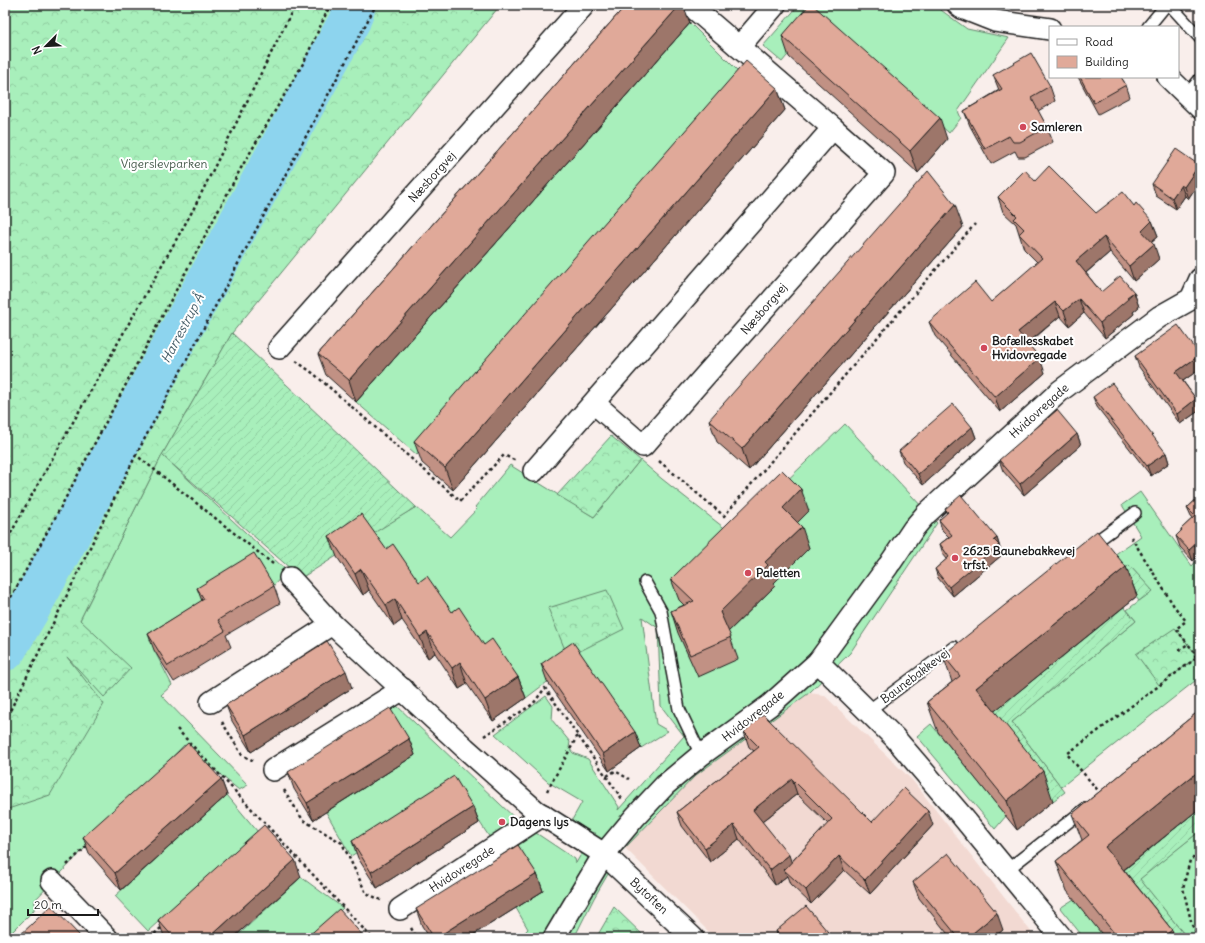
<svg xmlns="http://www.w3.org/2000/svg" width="1205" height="943" viewBox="0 0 1205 943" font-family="Delius,sans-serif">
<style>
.built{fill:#f2d9d2}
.grass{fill:#a8efbb;stroke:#62866c}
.forest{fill:url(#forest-crowns);stroke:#62866c}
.garden{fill:url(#garden-furrows);stroke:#62866c}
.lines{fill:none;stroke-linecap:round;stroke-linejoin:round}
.river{stroke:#8dd4ee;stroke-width:42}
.service-casing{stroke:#1c1c1c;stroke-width:14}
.minor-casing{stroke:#1c1c1c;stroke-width:24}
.path{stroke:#1c1c1c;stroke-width:2.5;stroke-dasharray:3 3;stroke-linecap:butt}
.service{stroke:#fff;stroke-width:11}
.minor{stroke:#fff;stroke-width:21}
.wall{fill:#c19184;stroke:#1c1c1c;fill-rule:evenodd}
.shaded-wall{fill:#9d766b;stroke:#1c1c1c}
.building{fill:#e0a999;stroke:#1c1c1c}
.poi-dot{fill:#d1495b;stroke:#fff;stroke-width:1.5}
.labels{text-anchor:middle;stroke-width:4;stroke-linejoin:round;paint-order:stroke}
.poi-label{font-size:12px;font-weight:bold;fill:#1c1c1c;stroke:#fff;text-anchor:start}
.park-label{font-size:12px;fill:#465b4c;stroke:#fff}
.street-label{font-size:12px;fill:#1c1c1c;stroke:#fff}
.water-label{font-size:13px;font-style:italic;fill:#445c66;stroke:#fff}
</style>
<defs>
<pattern id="forest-crowns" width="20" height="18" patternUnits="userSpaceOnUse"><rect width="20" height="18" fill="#a8efbb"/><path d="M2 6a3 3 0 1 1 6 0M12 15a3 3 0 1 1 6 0" fill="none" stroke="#90cca0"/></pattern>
<pattern id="garden-furrows" width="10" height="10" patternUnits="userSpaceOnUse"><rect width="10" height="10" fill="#a8efbb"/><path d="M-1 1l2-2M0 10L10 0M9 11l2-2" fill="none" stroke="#90cca0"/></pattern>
</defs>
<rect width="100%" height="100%" fill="#f9eeeb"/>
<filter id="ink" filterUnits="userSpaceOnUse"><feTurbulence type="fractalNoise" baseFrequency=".025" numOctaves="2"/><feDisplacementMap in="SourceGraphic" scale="8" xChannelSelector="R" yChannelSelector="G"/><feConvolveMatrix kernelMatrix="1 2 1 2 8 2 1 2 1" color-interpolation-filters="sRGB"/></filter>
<g filter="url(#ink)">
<!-- built -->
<polygon class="built" points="809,693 824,695 912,780 1032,933 1026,938 715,938 623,846 696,775"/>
<!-- grass -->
<g class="grass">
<polygon points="799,5 934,5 967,29 1009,38 958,111 961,118 949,133 820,16 782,62 763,46"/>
<polygon points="690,23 747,80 417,455 356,402"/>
<polygon points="845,424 937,523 850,653 809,693 696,775 621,852 594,898 574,938 519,938 528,929 516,908 543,891 503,869 496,856 533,831 575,859 576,863 590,839 596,833 592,833 572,820 582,802 548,782 495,734 546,696 553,706 552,720 570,742 569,748 573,753 588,759 619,807 618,810 684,736 661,706 658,628 642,617 656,724 668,731 641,748 579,658 526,698 369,535 416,507 450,537 477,509 475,507 510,465 594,517 640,460 662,479 732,534"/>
<polygon points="162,455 287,571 273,586 154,650 172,685 161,695 248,785 239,790 184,745 35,900 34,910 6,938 5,938 5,748 80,620"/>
<polygon points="1140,492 1192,566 1200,557 1200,677 1061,787 1012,722 1136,621 1127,610 1152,591 1129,565 1119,574 1107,560 1141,536 1122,505"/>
<polygon points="395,704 520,823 492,841 458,789 351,856 326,812 415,755 385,709"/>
<polygon points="931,724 1006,816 995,829 917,736"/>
<polygon points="227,795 258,832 148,931 115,896"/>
<polygon points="1200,831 1200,938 1187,938 1139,879"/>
<polygon points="301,877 343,908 311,938 235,938"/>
<polygon points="1074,899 1106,938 1084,938 1060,908"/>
</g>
<!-- forest -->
<g class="forest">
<polygon points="5,5 499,5 498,8 232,333 162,455 80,620 131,668 104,697 67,657 104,704 50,795 5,810"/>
<polygon points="611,436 640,460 594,517 557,495"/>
<polygon points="607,590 624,629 568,657 548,608"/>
<polygon points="1175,628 1198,657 1159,685 1136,654"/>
<polygon points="614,907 646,938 596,938"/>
</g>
<!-- garden -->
<g class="garden">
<polygon points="232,333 416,507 301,578 162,455"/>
<polygon points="1129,565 1153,591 1139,601 1119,574"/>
<polygon points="1124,607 1136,621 1012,722 1065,792 1053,801 986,718"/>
<polygon points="1200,808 1200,831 1140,879 1187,938 1165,938 1116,876"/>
</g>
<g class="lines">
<!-- river -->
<polyline class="river" points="5,650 29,609 139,407 350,20 355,5"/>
<!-- service casing -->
<g class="service-casing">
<g id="service">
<polyline points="1170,5 1200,38"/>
<polyline points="1148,27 1166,5"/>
<polyline points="1187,95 1200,79"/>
<polyline points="1090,546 1135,513"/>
<polyline points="645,582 661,611 679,709 701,755"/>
<polyline points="868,711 954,647"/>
<polyline points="1007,870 1085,809"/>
</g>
</g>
<!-- minor casing -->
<g class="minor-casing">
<g id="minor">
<polyline points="958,5 962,8 995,21 1050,29"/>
<polyline points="739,47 775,5"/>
<polyline points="1168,77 1200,108"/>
<polyline points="279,348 584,5"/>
<polyline points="594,403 643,446 884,173 833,128"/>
<polyline points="534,471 833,128 690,5"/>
<polyline points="891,562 914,528 926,514 1060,391 1159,317 1191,299 1200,279"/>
<polyline points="290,578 332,624 465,748 536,811 604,854 693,938"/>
<polyline points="818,662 895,738 961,815 1062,938"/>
<polyline points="211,702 332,624"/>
<polyline points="273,770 403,689"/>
<polyline points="52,881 107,938"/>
<polyline points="400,909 543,815"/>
<polyline points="554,938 604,854 635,817 665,785 701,755 770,705 818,662 888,566"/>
</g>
</g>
<!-- path -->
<g class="path">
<polyline points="296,361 314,374 460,501 504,455 516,461"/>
<polyline points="659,461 724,516 975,224"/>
<polyline points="1131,537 1174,606 1186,621 1176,629 1188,644"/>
<polyline points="5,544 29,500 193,210 295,5"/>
<polyline points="273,564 136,455 376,5"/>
<polyline points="5,608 56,516 241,168 304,62 330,5"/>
<polyline points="1179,650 1188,644 1195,653 1195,659 1200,663"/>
<polyline points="5,721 67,595 96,535 136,455"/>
<polyline points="222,722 242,755 254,761"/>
<polyline points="177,729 372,938"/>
<polyline points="484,736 533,704 545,688 622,799"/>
<polyline points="607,776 615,771 629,779"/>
<polyline points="284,790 303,820 342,843 366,893 381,900"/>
<polyline points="547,791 578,735"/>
<polyline points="1101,794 1067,754 1195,659"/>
<polyline points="67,865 88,845"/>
<polyline points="411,928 417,938"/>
<polyline points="150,938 163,926"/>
<polyline points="1199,938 1192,925 1183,888 1190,860 1200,853"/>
</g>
<!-- service -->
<use href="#service" class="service"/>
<!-- minor -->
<use href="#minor" class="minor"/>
</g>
<!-- wall -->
<g class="wall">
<polygon points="626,5 683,5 690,23 356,402 326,375 318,354"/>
<polygon points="782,36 947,139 918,173 789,57"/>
<polygon points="993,75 1050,86 1055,101 1038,111 1047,127 1053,142 1025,157 1018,157 1015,151 991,164 970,126 964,111 999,90"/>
<polygon points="1078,77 1121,77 1126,85 1130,97 1098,114"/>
<polygon points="777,88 785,110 453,490 422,463 414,441"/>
<polygon points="1199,165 1200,168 1200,181 1188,199 1185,196 1176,209 1156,196 1152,184"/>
<polygon points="1035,181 1096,213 1134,206 1152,221 1158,236 1151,242 1159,259 1134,281 1110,252 1086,273 1101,292 1134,292 1139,307 1133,312 1134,314 1105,338 1084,313 1069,326 1060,316 1028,344 1045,373 1000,412 935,336 929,322 991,302 1038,263 1024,249 1016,224 1003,212 998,197"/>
<polygon points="963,227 749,470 717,442 709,420"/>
<polygon points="1200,355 1200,369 1183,381 1196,399 1200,410 1180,424 1139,367 1135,356"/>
<polygon points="1093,397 1166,453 1169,463 1151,476 1097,407"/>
<polygon points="972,427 976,438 923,485 903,462 899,451"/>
<polygon points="1077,434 1081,445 1024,495 1003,471 999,460"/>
<polygon points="1200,496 1193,561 1180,547 1176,536 1181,531 1181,529 1192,519 1187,508"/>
<polygon points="945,509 997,538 1002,555 953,596 938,578 935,569 947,559 943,554 940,544 949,537 942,530 939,520 947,514"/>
<polygon points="809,511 797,522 809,548 774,583 775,586 728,632 738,659 698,677 678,633 671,611 684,605 679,600 671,579"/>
<polygon points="329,536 386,549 419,582 452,612 484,645 518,677 526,698 493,721 467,684 459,689 435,653 428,658 402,620 394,626 369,590 363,595 337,557"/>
<polygon points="1126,567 1137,596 994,711 1053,801 1017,830 938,732 927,702 952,682 943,655"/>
<polygon points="274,586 280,603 226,635 231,647 174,682 154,650 148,634 202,601 197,588"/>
<polygon points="541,664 635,732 641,748 609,771 547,681"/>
<polygon points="352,688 251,752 232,721 226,705"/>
<polygon points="1200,710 1200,808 1124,870 1172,930 1175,938 1105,938 1067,891 1056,861 1082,840 1072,814"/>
<path d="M 744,732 L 872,822 L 933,825 L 870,894 L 844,870 L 811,904 L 790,884 L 787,876 L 775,885 L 739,839 L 710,862 L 682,826 L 677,812 L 754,751 L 749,747 ZM 797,794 L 828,824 L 791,862 L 762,822 Z"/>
<polygon points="409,739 415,755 313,820 294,789 288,772"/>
<polygon points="221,779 227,795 121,890 89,853 83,837"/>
<polygon points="473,807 479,823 377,888 358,858 352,841"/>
<polygon points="537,874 543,891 468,938 430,938 422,926 416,909"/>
<polygon points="301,877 233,938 165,938 164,936 158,920"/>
<polygon points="913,882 1003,930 993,938 951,938 919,898"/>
<polygon points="776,931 833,938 778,938"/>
</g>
<!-- shaded-wall -->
<g class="shaded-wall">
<polygon points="680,5 683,5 690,23 356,402 349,380"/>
<polygon points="777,88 785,110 453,490 445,468"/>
<polygon points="940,118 947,139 918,173 910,151"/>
<polygon points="1199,165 1200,168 1200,181 1188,199 1184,187"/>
<polygon points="1181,185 1185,196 1176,209 1172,198"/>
<polygon points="955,205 963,227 749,470 742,449"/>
<polygon points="1152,221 1158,236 1147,245 1142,231"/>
<polygon points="1104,237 1110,252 1082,276 1076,261"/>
<polygon points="1154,244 1159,259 1134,281 1129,266"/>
<polygon points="1134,292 1139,307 1133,312 1134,314 1105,338 1100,323"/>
<polygon points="1079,299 1084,313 1069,326 1064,311"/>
<polygon points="1055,302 1060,316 1023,347 1018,332"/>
<polygon points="1200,355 1200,369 1180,383 1176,372"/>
<polygon points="1040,358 1045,373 1000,412 995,397"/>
<polygon points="1196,399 1200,410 1180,424 1177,414"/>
<polygon points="972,427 976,438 923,485 918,474"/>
<polygon points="1077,434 1081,445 1024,495 1020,484"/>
<polygon points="1166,453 1169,463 1151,476 1147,466"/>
<polygon points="801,489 809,511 791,529 783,508"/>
<polygon points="802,527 809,548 774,583 775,586 727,633 720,612 765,562"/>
<polygon points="997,538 1002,555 953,596 949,587"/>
<polygon points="1200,540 1200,554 1193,561 1189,550"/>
<polygon points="1126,567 1137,596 986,718 976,688"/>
<polygon points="361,569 369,590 363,595 355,574"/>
<polygon points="395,599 402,620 394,626 386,605"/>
<polygon points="427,632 435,653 428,658 420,637"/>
<polygon points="460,662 467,684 459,689 452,668"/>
<polygon points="346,671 352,688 251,752 245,735"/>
<polygon points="518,677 526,698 493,721 485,700"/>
<polygon points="635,732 641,748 609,771 603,754"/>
<polygon points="409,739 415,755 313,820 307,803"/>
<polygon points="1200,770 1200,808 1116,876 1105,847"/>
<polygon points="1043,771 1053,801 1017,830 1007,801"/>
<polygon points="221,779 227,795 121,890 115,873"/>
<polygon points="792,779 797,794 758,825 753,810"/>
<polygon points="473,807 479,823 377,888 371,872"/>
<polygon points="928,811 933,825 870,894 865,880"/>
<polygon points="734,825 739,839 710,862 705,848"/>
<polygon points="789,855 794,870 784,870 787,876 775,885 770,870"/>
<polygon points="839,856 844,870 811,904 806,890"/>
<polygon points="295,860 301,877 233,938 209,938"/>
<polygon points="537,874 543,891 468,938 436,938"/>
<polygon points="997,913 1003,930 993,938 967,938"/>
<polygon points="1172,930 1175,938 1162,938"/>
</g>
<!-- building -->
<g class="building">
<polygon points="626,5 680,5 349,380 318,354"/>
<polygon points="809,5 813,5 940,118 910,151 782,36"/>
<polygon points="1031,53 1050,86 1031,97 1047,127 1020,142 1013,142 1009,136 985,149 964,111 1002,89 993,75"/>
<polygon points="746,61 777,88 445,468 414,441"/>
<polygon points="1080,77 1121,77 1126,85 1094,103"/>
<polygon points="1176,149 1199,165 1184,187 1181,185 1172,198 1152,184"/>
<polygon points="1049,166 1096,213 1123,192 1134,206 1136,203 1152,221 1142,231 1154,244 1129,266 1104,237 1076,261 1101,292 1120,276 1134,292 1127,297 1128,299 1100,323 1079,299 1064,311 1055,302 1018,332 1040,358 995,397 929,322 975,282 991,302 1042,258 1019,234 1024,229 1014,219 1017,216 998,197 1025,170 1035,181"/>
<polygon points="928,171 955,205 742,449 709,420"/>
<polygon points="1178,325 1200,355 1176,372 1196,399 1177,414 1135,356"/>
<polygon points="1112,383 1166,453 1147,466 1093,397"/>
<polygon points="953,404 972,427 918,474 899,451"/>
<polygon points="1057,410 1077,434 1020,484 999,460"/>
<polygon points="782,470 801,489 783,508 802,527 765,562 768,565 720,612 731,637 690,655 671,611 694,601 671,579"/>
<polygon points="961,495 997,538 994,540 999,545 949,587 935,569 949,557 940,544 952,535 939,520 948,512 945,509"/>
<polygon points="1200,496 1200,540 1189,550 1176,536 1182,530 1181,529 1195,516 1187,508"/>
<polygon points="361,514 386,549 393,544 419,582 427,576 452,612 459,607 484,645 492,639 518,677 485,700 460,662 452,668 427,632 420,637 395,599 386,605 361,569 355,574 329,536"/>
<polygon points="1097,531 1126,567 976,688 1043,771 1007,801 927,702 960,676 943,655"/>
<polygon points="254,553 274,586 218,620 225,631 168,666 148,634 204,599 197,588"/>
<polygon points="327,641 346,671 245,735 226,705"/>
<polygon points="573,642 635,732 603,754 541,664"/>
<polygon points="390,708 409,739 307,803 288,772"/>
<polygon points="1200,710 1200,770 1105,847 1172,930 1162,938 1118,938 1056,861 1089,835 1072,814"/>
<polygon points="763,714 872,822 904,788 928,811 865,880 839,856 806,890 784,870 832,819 792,779 753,810 789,855 770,870 734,825 705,848 677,812 759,747 744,732"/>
<polygon points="188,743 221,779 115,873 83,837"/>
<polygon points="454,776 473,807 371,872 352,841"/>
<polygon points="264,825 295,860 209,938 174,938 158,920"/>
<polygon points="518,845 537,874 436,938 434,938 416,909"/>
<polygon points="948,853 997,913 967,938 959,938 913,882"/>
<polygon points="51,906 81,937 79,938 17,938"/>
<polygon points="806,906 833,938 782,938 776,931"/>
<polygon points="339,909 365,938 306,938"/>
</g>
</g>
<!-- markers -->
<g class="poi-dot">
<circle cx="1023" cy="127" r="4"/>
<circle cx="984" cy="348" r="4"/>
<circle cx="955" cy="558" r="4"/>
<circle cx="748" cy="573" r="4"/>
<circle cx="502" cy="822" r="4"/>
</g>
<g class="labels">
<!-- poi labels -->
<g class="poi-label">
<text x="1031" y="131">Samleren</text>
<text x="992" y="345">Bofællesskabet<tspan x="992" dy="14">Hvidovregade</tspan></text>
<text x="963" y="555">2625 Baunebakkevej<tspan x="963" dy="14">trfst.</tspan></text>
<text x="756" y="577">Paletten</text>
<text x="510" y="826">Dagens lys</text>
</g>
<!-- park labels -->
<g class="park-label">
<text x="164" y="168">Vigerslevparken</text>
</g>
<!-- street labels -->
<g class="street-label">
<text transform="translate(432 177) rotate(-48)" y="4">Næsborgvej</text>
<text transform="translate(764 309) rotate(-49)" y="4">Næsborgvej</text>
<text transform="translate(1039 411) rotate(-42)" y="4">Hvidovregade</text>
<text transform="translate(915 676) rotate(-37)" y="4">Baunebakkevej</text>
<text transform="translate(753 716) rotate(-38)" y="4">Hvidovregade</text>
<text transform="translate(462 869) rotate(-33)" y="4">Hvidovregade</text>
<text transform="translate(649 896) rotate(43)" y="4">Bytoften</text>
</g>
<!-- water labels -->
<g class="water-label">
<text transform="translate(182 328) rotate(-62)" y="5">Harrestrup Å</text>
</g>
</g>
<!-- margin -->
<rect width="1205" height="943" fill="none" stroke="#fff" stroke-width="20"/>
<rect x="10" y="10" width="1185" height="923" fill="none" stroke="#1c1c1c" stroke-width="1.5" filter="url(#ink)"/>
<!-- legend -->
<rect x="1049" y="26" width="130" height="52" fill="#ffffff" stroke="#a4a4a4"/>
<rect x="1057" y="39" width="20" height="6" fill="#ffffff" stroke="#a4a4a4"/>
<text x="1085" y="46" font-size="12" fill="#1c1c1c">Road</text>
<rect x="1057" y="56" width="20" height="12" fill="#e0a999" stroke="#a4a4a4"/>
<text x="1085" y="66" font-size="12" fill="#1c1c1c">Building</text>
<!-- north arrow -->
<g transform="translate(46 46) rotate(246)" stroke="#ffffff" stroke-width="3" paint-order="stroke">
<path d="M0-3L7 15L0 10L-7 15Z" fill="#1c1c1c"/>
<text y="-6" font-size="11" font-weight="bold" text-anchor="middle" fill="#1c1c1c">N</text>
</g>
<!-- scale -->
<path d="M28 909v6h70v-6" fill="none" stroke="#1c1c1c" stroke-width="2"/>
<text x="34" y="909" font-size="12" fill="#1c1c1c" stroke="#ffffff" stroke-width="3" paint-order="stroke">20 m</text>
</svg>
